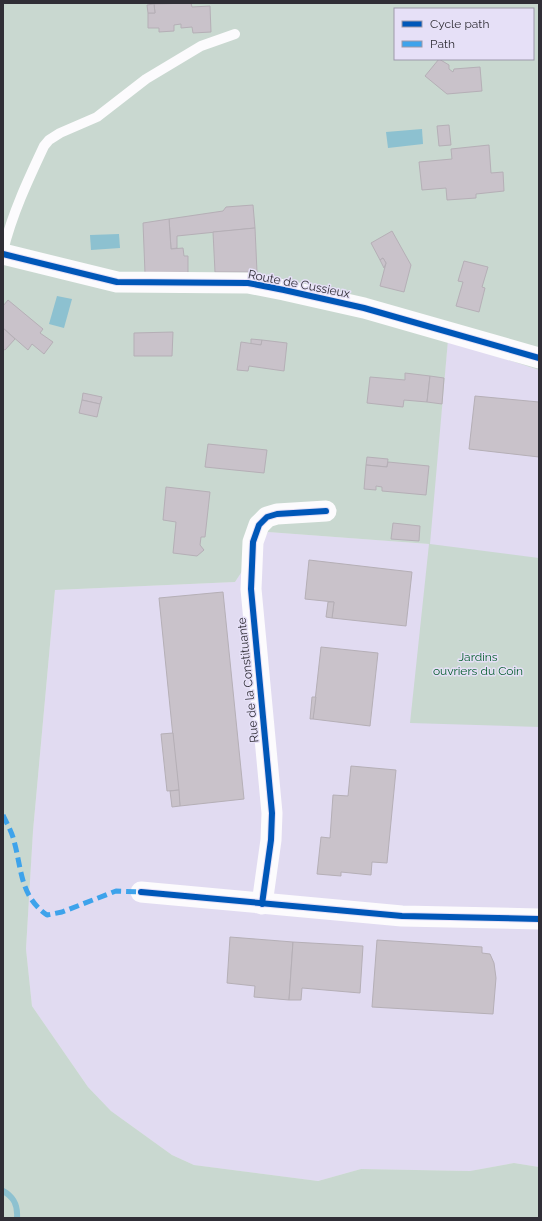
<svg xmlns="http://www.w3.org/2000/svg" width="542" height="1221" viewBox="0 0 542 1221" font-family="Raleway,sans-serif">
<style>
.built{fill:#e1dbf1}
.green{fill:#c9d8d0;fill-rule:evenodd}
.water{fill:#8dc1d0}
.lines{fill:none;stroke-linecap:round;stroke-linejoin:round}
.stream{stroke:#8dc1d0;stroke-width:6}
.building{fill:#c9c2ca;stroke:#b5afb6}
.lane{stroke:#fcfbfd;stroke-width:10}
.street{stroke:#fcfbfd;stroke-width:21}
.quiet{stroke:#3ea3eb;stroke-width:5;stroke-dasharray:10 5;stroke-linecap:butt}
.cycleway-casing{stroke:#e6e0f7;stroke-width:8}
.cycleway{stroke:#0057b8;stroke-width:6}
.labels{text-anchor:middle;stroke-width:3;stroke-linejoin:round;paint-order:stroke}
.street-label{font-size:12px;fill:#302e36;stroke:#e6e0f7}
.park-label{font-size:12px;fill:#035d2c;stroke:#e6e0f7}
</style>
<rect width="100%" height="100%" fill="#e9e5f2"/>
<!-- built -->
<polygon class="built" points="448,339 539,370 539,1167 514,1163 470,1171 361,1169 318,1181 194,1165 172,1155 111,1111 88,1087 32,1006 26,949 33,831 55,590 235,582 268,532 429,544"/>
<!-- green -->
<path class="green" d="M 3,3 L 539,3 L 539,370 L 448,340 L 430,544 L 539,558 L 539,727 L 410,723 L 429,544 L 268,532 L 235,582 L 55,590 L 33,831 L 26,949 L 32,1006 L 88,1087 L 111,1111 L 172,1155 L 194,1165 L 318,1181 L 361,1169 L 470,1171 L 514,1163 L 539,1167 L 539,1218 L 3,1218 ZM 395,9 L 533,9 L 533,59 L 395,59 Z"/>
<!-- water -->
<g class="water">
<polygon points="422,129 423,144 388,148 386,132"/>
<polygon points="119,234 120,248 91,250 90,235"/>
<polygon points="57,296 72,299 64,328 49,324"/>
</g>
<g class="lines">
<!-- stream -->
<path class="stream" d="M 3,1191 C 14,1197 18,1205 17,1218"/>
</g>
<!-- building -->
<g class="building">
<polygon points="191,3 192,7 210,6 211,32 193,33 192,27 181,28 181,24 174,25 174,31 159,32 159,28 148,28 148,13 155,13 154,4"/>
<polygon points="154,4 155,13 148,13 147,5"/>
<polygon points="439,59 449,65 449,69 453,72 454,69 480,67 482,91 447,94 425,76"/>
<polygon points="449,125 451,145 439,146 437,126"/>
<polygon points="489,145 491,173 503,172 504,191 476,194 476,198 447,200 446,188 422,190 419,162 452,159 451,149"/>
<polygon points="253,205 255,228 177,236 177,248 171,249 169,219 223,211 226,207"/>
<polygon points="169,219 171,249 183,248 184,256 188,256 188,273 145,273 143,223"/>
<polygon points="255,228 257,272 215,272 213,232"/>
<polygon points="392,231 411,265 404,292 380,286 386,263 383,258 380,260 371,243"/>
<polygon points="383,258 386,263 384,268 380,260"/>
<polygon points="464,261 488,267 482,287 485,288 479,312 456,306 463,282 458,281"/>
<polygon points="8,300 43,329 40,333 53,342 44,354 32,344 28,350 3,328 3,306"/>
<polygon points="3,328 15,339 5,350 3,349"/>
<polygon points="173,332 172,356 134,356 134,333"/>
<polygon points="251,339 262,340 261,345 251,344"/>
<polygon points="262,340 287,343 284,371 249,366 248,371 237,370 241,342 261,345"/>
<polygon points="405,373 430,376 427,402 404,400 403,407 367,403 370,377 405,380"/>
<polygon points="430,376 444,378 442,404 427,402"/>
<polygon points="83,393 102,397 100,404 82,400"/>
<polygon points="475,396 539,402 539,457 469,449"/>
<polygon points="82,400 100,404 97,417 79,413"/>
<polygon points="208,444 267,450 264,473 205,467"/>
<polygon points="367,457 388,459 387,467 366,465"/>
<polygon points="388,462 429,466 426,495 382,491 382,487 376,486 376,490 364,489 366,465 387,467"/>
<polygon points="166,487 210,492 205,537 201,537 200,545 204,550 197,556 173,553 176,522 163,520"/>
<polygon points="393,523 420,526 419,541 391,539"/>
<polygon points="309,560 412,572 406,626 332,618 334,602 305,599"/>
<polygon points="223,592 244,799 180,806 159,598"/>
<polygon points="328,602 334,602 332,618 326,617"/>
<polygon points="321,647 378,653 370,726 313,719"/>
<polygon points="312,697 316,697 313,719 310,719"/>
<polygon points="173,733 179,790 167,791 161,734"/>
<polygon points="351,766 396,770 387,863 372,862 371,875 341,872 341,876 317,874 321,837 330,838 333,795 348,796"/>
<polygon points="179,790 180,806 172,807 170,791"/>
<polygon points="230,937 293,942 289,1000 254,997 255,986 227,983"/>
<polygon points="377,940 482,947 482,953 490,954 494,963 496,978 493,1014 372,1007"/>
<polygon points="293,942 363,946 360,993 302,988 301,1000 289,1000"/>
</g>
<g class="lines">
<!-- lane -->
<path class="lane" d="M 3,251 C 12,214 28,180 44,146 L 49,140 L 60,133 L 97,117 L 146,79 L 201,46 L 235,34"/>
<!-- street -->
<g class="street">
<polyline points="3,254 117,282 248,283 284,290 364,308 539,358"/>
<polyline points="141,892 402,916 539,919"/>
<polyline points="262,904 271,840 272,813 251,589 253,542 259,525 267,517 277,514 326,511"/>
</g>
<!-- quiet -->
<path class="quiet" d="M 3,815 C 7,824 12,832 14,841 C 22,870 20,896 47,915 L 62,912 L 116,891 L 141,892"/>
<!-- cycleway casing -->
<g class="cycleway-casing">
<g id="cycleway">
<polyline points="3,254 117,282 248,283 284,290 364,308 539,358"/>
<polyline points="141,892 402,916 539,919"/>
<polyline points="262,904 271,840 272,813 251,589 253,542 259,525 267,517 277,514 326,511"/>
</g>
</g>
<!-- cycleway -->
<use href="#cycleway" class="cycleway"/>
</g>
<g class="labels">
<!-- street labels -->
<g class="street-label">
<text transform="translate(299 284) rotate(11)" y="4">Route de Cussieux</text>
<text transform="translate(248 680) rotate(-96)" y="4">Rue de la Constituante</text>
</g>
<!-- park labels -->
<g class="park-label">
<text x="478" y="661">Jardins<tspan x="478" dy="14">ouvriers du Coin</tspan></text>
</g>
</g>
<!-- border -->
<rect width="542" height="1221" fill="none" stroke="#302e36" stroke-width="8"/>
<!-- legend -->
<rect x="394" y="8" width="140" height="52" fill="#e6e0f7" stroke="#9d99aa"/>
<rect x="402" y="21" width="20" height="6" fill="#0057b8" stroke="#9d99aa"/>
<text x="430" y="28" font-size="12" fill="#302e36">Cycle path</text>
<rect x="402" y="41" width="20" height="6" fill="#3ea3eb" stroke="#9d99aa"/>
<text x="430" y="48" font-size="12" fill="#302e36">Path</text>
</svg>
